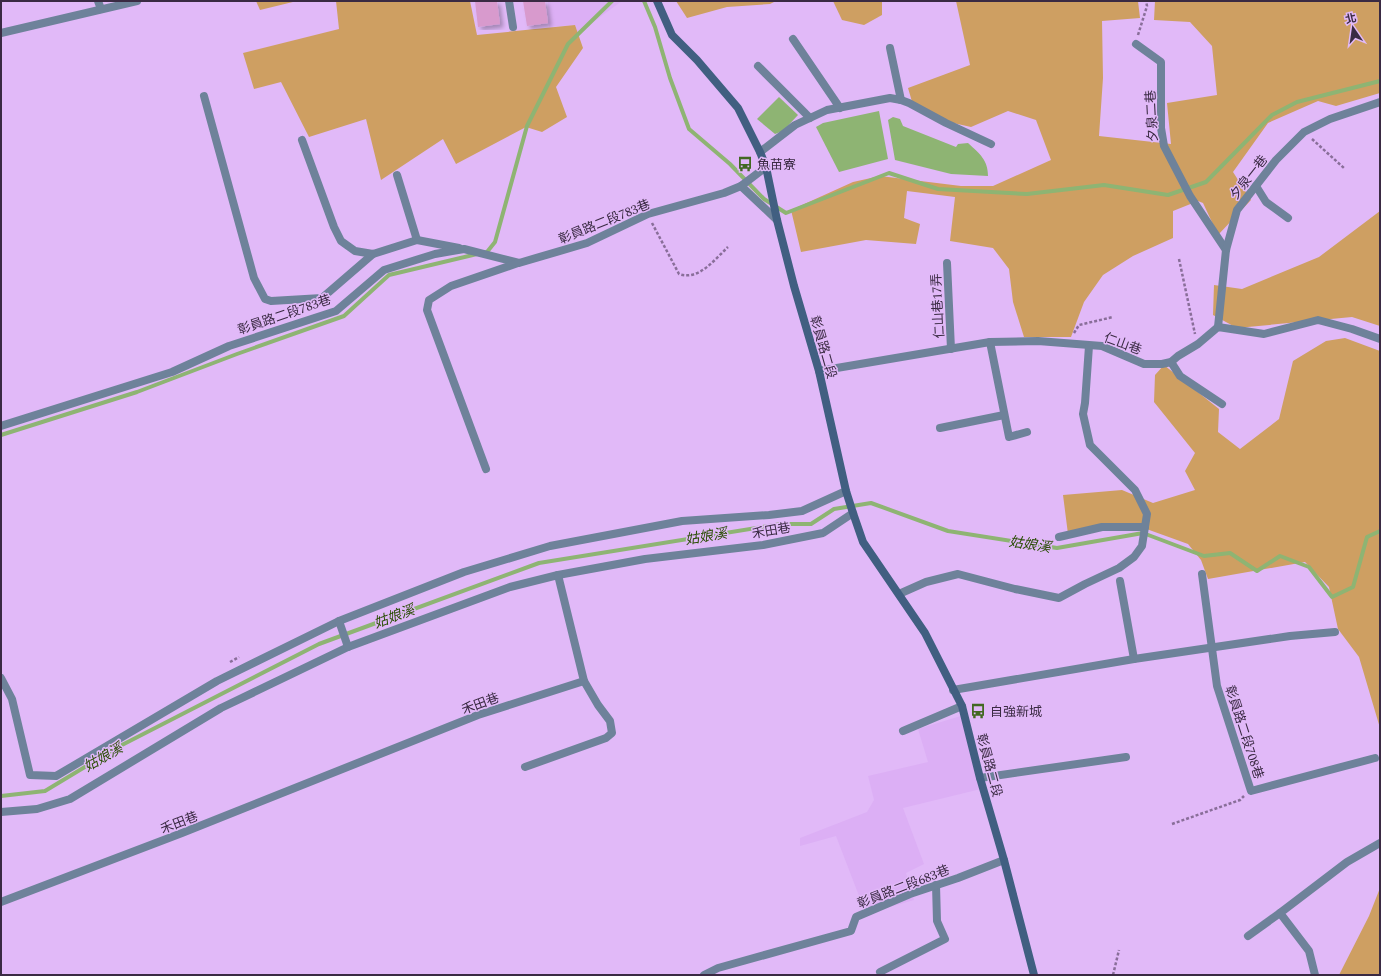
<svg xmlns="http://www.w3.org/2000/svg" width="1381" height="976" viewBox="0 0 1381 976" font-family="Spectral,'Noto Sans TC',serif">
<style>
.built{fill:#dcaff5}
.green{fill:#ce9f62}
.water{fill:#8eb473}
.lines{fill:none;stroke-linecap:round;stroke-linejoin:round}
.stream{stroke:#8eb473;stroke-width:4}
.building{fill:#d89acd;filter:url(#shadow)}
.path{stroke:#896e99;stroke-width:2.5;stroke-dasharray:3 2;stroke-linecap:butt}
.lane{stroke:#6e829a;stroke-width:8}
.street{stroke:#6e829a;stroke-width:8}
.secondary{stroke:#415f81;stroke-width:8}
.labels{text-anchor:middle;stroke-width:3;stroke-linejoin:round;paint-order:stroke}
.street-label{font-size:13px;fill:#3a2a43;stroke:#e1b9f8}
.poi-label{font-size:13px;fill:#3a2a43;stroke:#e1b9f8;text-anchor:start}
.water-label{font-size:14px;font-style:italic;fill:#2b4e06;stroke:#e1b9f8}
</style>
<defs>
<filter id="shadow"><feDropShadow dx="3.5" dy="3.5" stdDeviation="2" flood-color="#0004"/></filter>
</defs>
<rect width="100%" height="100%" fill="#e1b9f8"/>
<!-- built -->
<g class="built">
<polygon points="548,1 622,1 578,33 575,25 549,27"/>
<polygon points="964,715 985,788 903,808 924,864 906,873 914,900 866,914 836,836 800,846 800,838 867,812 874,800 868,776 928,762 918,729"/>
</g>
<!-- green -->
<g class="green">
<polygon points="256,1 297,1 260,10"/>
<polygon points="336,1 470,1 477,35 575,25 583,48 556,87 567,117 542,132 526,127 456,164 443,139 381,180 366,119 309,137 281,82 254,89 243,53 339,29"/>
<polygon points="676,1 776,1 770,4 727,7 687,18"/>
<polygon points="833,1 882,1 882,15 864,25 842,20"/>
<polygon points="956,1 1138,1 1140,18 1102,21 1103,78 1099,136 1171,144 1167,103 1217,95 1212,46 1190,22 1154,20 1155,1 1380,1 1380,93 1336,106 1318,101 1268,123 1233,172 1251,200 1218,235 1203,203 1198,201 1173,211 1173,238 1133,256 1103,275 1084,302 1071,337 1024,337 1013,302 1009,269 993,248 950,241 955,197 907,191 904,218 920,224 916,244 866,240 801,252 791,210 853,182 880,176 961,186 993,186 1051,160 1036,120 1008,111 971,127 940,120 913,105 908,88 970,65"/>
<polygon points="1380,211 1380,326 1352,317 1237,328 1213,315 1214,285 1242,289 1319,257"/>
<polygon points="1345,338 1380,351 1380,728 1359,657 1338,629 1329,587 1305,562 1208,579 1201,560 1188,544 1141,527 1068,534 1063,495 1122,490 1153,503 1195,490 1185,471 1195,453 1154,402 1155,375 1164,365 1219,409 1218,432 1240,449 1279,419 1293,361 1326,341"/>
<polygon points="1380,888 1380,975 1339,975 1369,916"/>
</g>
<!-- water -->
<g class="water">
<polygon points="779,97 798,115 783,131 775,134 757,119"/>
<polygon points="879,111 888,159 839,172 816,127 823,123"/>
<path d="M 893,117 L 900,119 L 903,126 L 956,147 L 958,144 L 968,143 C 980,154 988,160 988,176 L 951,174 L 895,160 L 888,120 Z"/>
</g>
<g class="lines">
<!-- stream -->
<g class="stream">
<polyline points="644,1 655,27 670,78 689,129 730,164 764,199 786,213 889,173 938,189 1027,194 1104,185 1168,195 1206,182 1272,115 1297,102 1380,81"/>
<polyline points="484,253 487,252 495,242 527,126 568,44 612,1"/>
<polyline points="1,435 137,392 237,354 344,316 389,275 477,254"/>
<polyline points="1,796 45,791 118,747 319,644 539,563 781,524 811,524 834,509 871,503 948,531 1057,548 1143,533 1204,556 1230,553 1257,571 1280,556 1309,567 1332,597 1353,587 1367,537 1380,531"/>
</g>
</g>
<!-- building -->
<g class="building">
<polygon points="475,1 497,1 500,24 478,27"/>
<polygon points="523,1 545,1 548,23 527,26"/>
</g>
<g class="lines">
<!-- path -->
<g class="path">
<polyline points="1138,35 1147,6 1146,1"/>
<polyline points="1312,139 1345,169"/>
<path d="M 652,223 L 679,274 C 699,281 715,259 728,247"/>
<polyline points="1179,259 1195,334"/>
<polyline points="1074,333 1079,325 1113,317"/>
<polyline points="230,662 239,657"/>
<polyline points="1172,824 1240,800 1244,796"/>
<polyline points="1113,975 1119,950"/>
</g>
<!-- lane -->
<g class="lane">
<polyline points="98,1 101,9"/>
<polyline points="509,1 513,27"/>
<polyline points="1,33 137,1"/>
<polyline points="793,39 840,108"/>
<polyline points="1136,44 1161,62 1161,128 1164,146 1190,196 1226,250"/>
<polyline points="890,48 901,100"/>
<polyline points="758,66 810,118"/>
<polyline points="204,96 254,278 265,299 271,301 322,298 373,254"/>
<polyline points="302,140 334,227 341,241 355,251 373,254 417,240 459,248"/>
<polyline points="760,152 795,125 827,110 890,98 901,100 909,103 946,123 991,144"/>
<polyline points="397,175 417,240"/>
<polyline points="741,186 777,220"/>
<polyline points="1256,186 1266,202 1288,218"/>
<polyline points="947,263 951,349"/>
<polyline points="1218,327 1226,250 1237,210 1276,160 1304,132 1330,119 1380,102"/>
<polyline points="990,342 1009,437 1027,432"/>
<polyline points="1171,362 1180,376 1222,404"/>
<polyline points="819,371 990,342 1038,341 1102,346 1144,364 1162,364 1171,362 1178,356 1198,344 1218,327 1264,334 1318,320 1352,329 1380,339"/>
<polyline points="1,426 172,372 229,346 336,311 384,270 435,254 464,249 519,263 587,243 648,214 724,193 741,186 766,167"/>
<polyline points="940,428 1004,415"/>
<polyline points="486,469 427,310 429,300 451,286 518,263"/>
<polyline points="1059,537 1102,527 1145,527"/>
<polyline points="1202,574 1217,686 1251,791 1375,758"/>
<polyline points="1120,581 1134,659"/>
<polyline points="899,594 926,582 958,574 1015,589 1059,598 1085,584 1119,568 1134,557 1142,546 1147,514 1135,490 1090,445 1083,414 1085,403 1089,346"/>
<polyline points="1,678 12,699 30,775 56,776 217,681 339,621 464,572 550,546 682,521 769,515 802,511 846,491"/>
<polyline points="953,690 1134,659 1290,636 1335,632"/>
<polyline points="903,731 962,706"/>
<polyline points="525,767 606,738 612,733 610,721 598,705 584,681"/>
<polyline points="980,778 1126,757"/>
<polyline points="1,812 37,809 70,799 221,708 348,647 510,587 558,575 645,559 763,545 823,533 853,513"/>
<polyline points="1,902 182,833 478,715 584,681 558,575"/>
<polyline points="1248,936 1280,913"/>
<polyline points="880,972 945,939 937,921 936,885"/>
<polyline points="704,975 718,968 851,931 856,917 910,894 958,878 1004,860"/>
<polyline points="1315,975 1309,951 1280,913 1347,862 1380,843"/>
</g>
<!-- street -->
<polyline class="street" points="339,621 348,647"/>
<!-- secondary -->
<polyline class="secondary" points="657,1 672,35 697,60 738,108 760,152 766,167 777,220 794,286 819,371 846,491 853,513 863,542 925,633 962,706 980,778 1004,860 1034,975"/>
</g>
<!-- icons -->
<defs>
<g id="bus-bare" transform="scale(1.2)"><path d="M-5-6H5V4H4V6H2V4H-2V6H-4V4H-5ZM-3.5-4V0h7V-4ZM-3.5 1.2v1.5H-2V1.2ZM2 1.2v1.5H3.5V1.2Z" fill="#426822" stroke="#e1b9f8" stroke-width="2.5" paint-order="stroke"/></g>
</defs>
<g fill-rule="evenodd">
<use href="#bus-bare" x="745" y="164"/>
<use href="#bus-bare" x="978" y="711"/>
</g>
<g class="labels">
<!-- street labels -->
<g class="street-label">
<text transform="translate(1151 116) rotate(-93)" y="5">夕泉二巷</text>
<text transform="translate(1248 177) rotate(-52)" y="5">夕泉一巷</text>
<text transform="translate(604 221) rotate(-22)" y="5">彰員路二段783巷</text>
<text transform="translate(937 306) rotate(-93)" y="5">仁山巷17弄</text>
<text transform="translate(284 314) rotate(-19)" y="5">彰員路二段783巷</text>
<text transform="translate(1123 343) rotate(20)" y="5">仁山巷</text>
<text transform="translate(824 347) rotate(74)" y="5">彰員路二段</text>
<text transform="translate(771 530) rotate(-10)" y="5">禾田巷</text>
<text transform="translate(480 703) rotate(-20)" y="5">禾田巷</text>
<text transform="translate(1245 732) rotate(72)" y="5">彰員路二段708巷</text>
<text transform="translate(990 765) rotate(75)" y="5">彰員路二段</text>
<text transform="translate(179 822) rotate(-21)" y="5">禾田巷</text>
<text transform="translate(903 886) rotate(-21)" y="5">彰員路二段683巷</text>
</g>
<!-- poi labels -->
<g class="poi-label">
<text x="757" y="169">魚苗寮</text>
<text x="990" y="716">自強新城</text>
</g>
<!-- water labels -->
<g class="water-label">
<text transform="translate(706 536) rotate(-9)" y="5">姑娘溪</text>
<text transform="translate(1030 544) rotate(9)" y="5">姑娘溪</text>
<text transform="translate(394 616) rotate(-20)" y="5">姑娘溪</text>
<text transform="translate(103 757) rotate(-30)" y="5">姑娘溪</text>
</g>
</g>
<!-- border -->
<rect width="1381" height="976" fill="none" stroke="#3a2a43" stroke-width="4"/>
<!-- north arrow -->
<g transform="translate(1353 28) rotate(347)" stroke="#e1b9f8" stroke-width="3" paint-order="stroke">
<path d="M0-3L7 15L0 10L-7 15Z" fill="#3a2a43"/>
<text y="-6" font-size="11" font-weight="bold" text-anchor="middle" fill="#3a2a43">北</text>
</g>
</svg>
